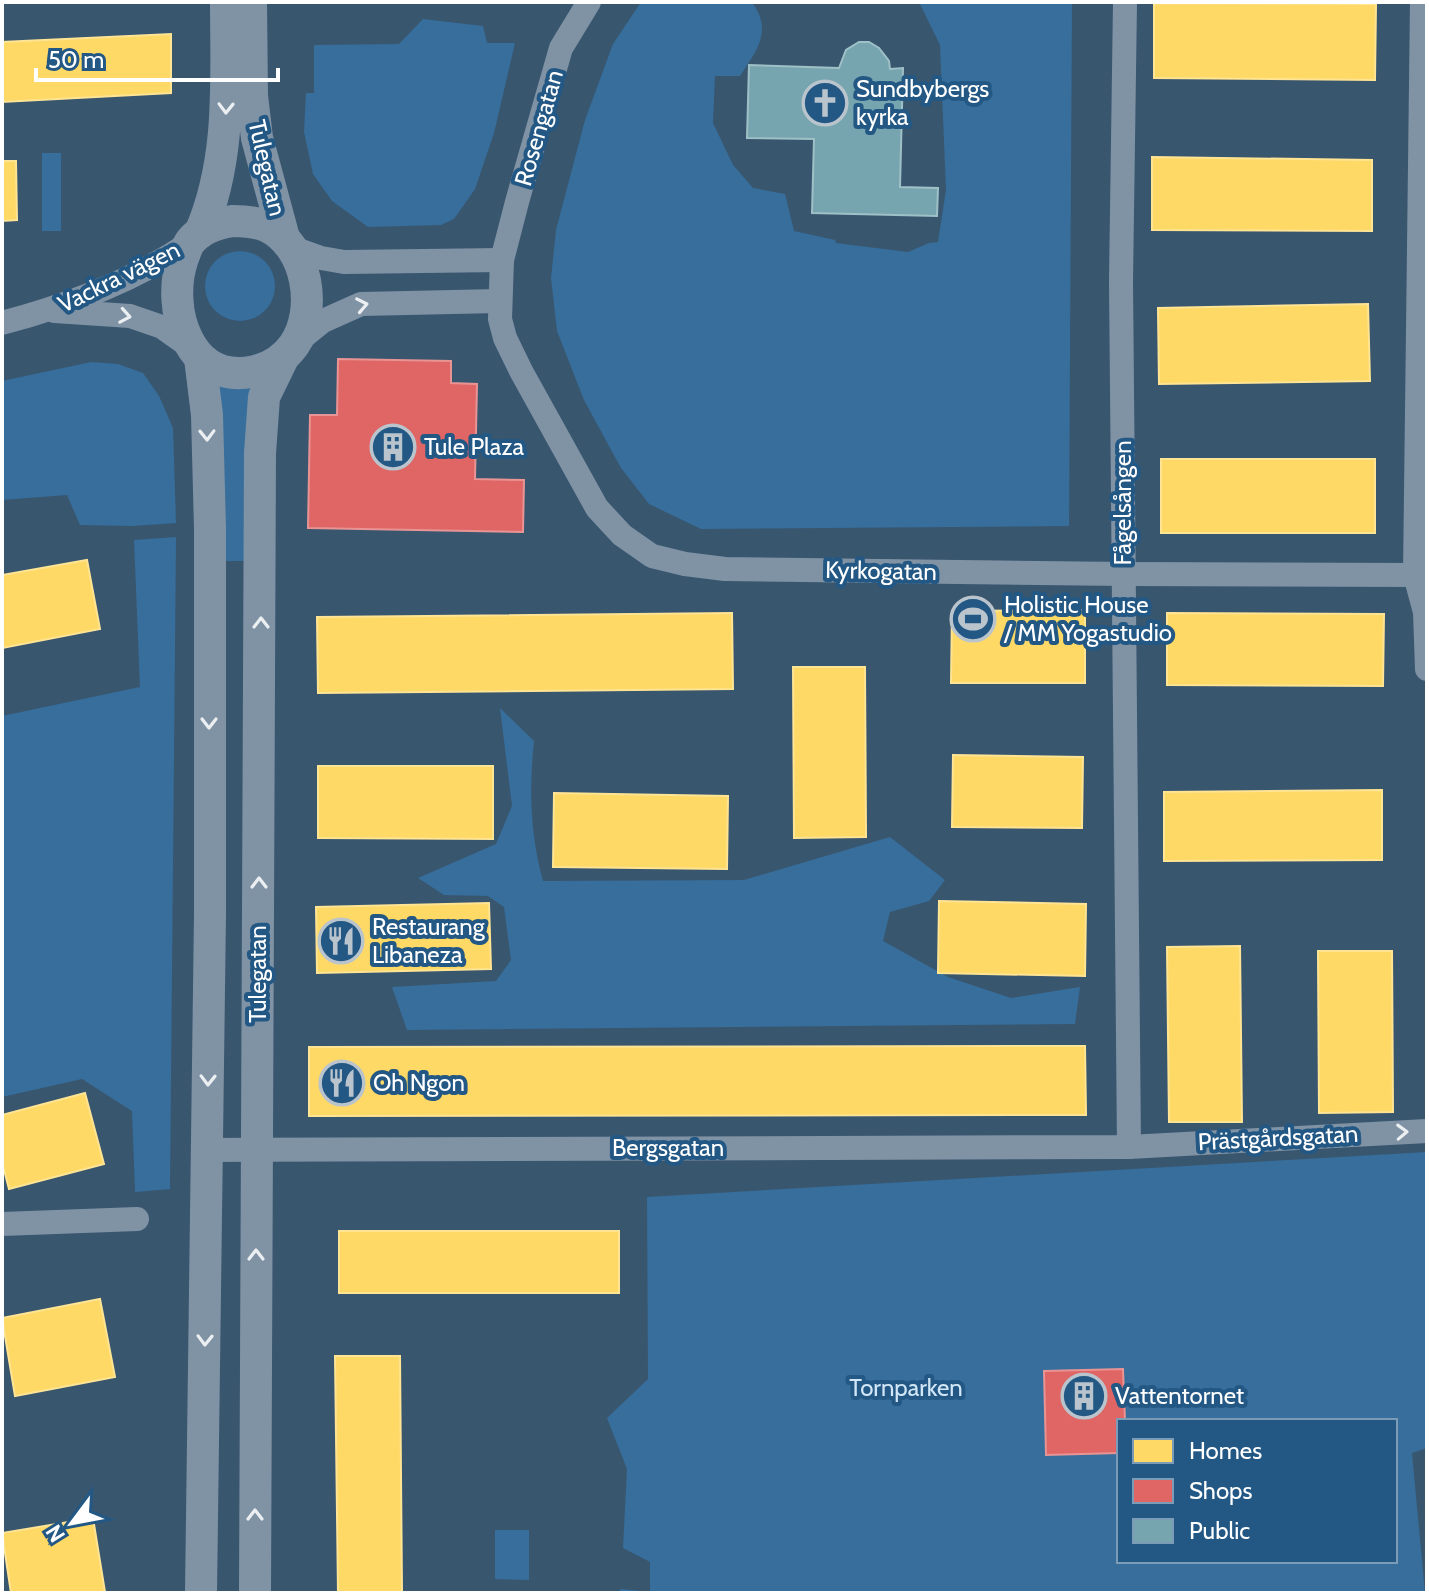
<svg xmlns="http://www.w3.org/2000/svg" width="1429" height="1595" viewBox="0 0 1429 1595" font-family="Cabin,sans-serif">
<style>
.green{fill:#376e9b;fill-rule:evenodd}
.homes{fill:#ffd966;stroke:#ffe494;stroke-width:2}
.shops{fill:#e06666;stroke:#e99494;stroke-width:2}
.public{fill:#76a5af;stroke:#9fc0c7;stroke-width:2}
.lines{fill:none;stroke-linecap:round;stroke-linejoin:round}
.minor{stroke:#8093a5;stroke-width:24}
.tertiary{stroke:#8093a5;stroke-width:32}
.oneway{stroke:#eceff2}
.labels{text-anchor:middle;stroke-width:8;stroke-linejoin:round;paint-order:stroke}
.poi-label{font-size:24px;fill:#fff;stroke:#235885;text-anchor:start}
.street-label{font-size:24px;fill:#fff;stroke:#235885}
.park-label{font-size:24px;fill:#d1e6f7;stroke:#235885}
</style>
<rect width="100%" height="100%" fill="#39566f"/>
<!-- green -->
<g class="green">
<path d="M 641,2 L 752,2 C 773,31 757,50 740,76 L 715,76 L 713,123 L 733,165 L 753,188 L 785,194 L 794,231 L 835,240 L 836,243 L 908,252 L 929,243 L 938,242 L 946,190 L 940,45 L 919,2 L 1072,2 L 1069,526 L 701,529 L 649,504 L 621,468 L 584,400 L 557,331 L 551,278 L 556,230 L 585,120 L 613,44 Z"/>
<polygon points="423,19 483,26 487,43 515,43 494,133 475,189 454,219 441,225 368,227 332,201 313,174 304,132 306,93 314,93 314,45 399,44"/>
<rect x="42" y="153" width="19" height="78"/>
<circle cx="240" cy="286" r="35"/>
<polygon points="91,362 118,364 143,373 159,396 173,428 176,523 132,526 80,525 67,495 2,500 2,381"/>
<polygon points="255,379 253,561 226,561 219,380"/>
<polygon points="176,537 170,1189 135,1192 132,1111 82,1079 2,1097 2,716 140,687 134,540"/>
<path d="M 500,708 L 534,741 C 529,789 530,834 543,881 L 744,880 L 890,837 L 945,880 L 929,901 L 890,912 L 883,941 L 948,977 L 1011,998 L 1080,987 L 1075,1024 L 407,1030 L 392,987 L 496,981 L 511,960 L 504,907 L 488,896 L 444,895 L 418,878 L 496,844 L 512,806 Z"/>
<path d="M 1427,1152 L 1427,1448 L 1412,1453 L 1425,1593 L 617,1593 L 621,1589 L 650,1592 L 650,1562 L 623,1548 L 627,1469 L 607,1418 L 648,1379 L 647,1197 ZM 1119,1421 L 1395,1421 L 1395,1561 L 1119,1561 Z"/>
<polygon points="495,1530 529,1530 529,1580 495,1579"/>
</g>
<!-- homes -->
<g class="homes">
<polygon points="1154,3 1376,4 1375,80 1154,78"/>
<polygon points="171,34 171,93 2,102 2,42"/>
<polygon points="1152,157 1372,160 1372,231 1152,230"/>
<polygon points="2,161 16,161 17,220 2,221"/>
<polygon points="1368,304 1370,381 1159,384 1158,308"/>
<rect x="1161" y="459" width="214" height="74"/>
<polygon points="87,560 100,629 2,648 2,575"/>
<polygon points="1085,610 1085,683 951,683 952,611"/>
<polygon points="732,613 733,689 318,693 317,617"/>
<polygon points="1167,613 1384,614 1383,686 1167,685"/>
<polygon points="793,667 865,667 866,837 794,838"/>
<polygon points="953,755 1083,757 1082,828 952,827"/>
<polygon points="318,766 493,766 493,839 318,838"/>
<polygon points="1382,790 1382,860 1164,861 1164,792"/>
<polygon points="554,793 728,796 727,869 553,867"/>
<polygon points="939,901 1086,904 1085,976 938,973"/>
<polygon points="489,903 491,969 317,973 316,907"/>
<polygon points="1240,946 1242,1122 1169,1122 1167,947"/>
<polygon points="1318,951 1392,951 1393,1112 1319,1113"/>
<polygon points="1085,1046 1086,1115 309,1116 309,1047"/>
<polygon points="85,1093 104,1164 9,1189 2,1162 2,1115"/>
<rect x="339" y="1231" width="280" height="62"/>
<polygon points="100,1299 115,1377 15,1396 2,1318"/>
<polygon points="335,1356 400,1356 402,1593 338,1593"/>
<polygon points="93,1518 105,1592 11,1593 2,1533"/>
</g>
<!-- shops -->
<g class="shops">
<polygon points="338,359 451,361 451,383 477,384 475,479 524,480 523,532 308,528 310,415 337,415"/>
<polygon points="1123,1369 1125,1421 1119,1421 1119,1453 1046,1455 1044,1371"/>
</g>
<!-- public -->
<polygon class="public" points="859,42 869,42 879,48 889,61 890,69 903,68 900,187 938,188 937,216 812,213 814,139 747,138 749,65 839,68 846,50"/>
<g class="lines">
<!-- minor -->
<g class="minor">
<polyline points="589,2 561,48 517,202 502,260 500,319 505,338 521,371 597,508 622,535 652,556 685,564 725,569 1124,574 1415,575"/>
<polyline points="1125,2 1121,281 1129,1147"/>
<polyline points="1422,2 1415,575 1425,612 1427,669"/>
<polyline points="293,248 321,258 344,262 502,260"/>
<polyline points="55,311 130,316 162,327 193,349"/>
<path d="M 2,323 C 66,306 134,281 189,243"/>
<polyline points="297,342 323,321 361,304 499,301"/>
<polyline points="207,1150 1129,1147 1427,1131"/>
<polyline points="2,1224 137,1219"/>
</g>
<!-- tertiary -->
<g class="tertiary">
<polyline points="251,2 252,96 257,138 284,238"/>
<path d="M 233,221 C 245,221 257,222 268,227 C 308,247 318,310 294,345 C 284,359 272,367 255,371 C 189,387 165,308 183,258 C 185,253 187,246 190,242 C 201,228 217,223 233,221 Z"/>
<path d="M 200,233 C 232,159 226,80 226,2"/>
<polyline points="200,358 207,415 210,528 210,913 201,1593"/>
<polyline points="255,1593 260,453 264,397 282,360"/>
</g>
</g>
<!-- one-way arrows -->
<defs><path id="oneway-chevron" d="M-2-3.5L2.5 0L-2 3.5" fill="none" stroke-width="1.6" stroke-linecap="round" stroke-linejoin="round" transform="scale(2)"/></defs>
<g class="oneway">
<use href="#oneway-chevron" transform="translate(226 108) rotate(91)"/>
<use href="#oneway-chevron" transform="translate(362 305) rotate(-11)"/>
<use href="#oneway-chevron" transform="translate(125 316) rotate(10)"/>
<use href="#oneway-chevron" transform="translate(207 435) rotate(89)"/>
<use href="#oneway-chevron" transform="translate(261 623) rotate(-90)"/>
<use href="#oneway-chevron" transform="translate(209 723) rotate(90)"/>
<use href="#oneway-chevron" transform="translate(259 883) rotate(-90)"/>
<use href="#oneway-chevron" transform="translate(208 1080) rotate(91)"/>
<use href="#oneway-chevron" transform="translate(1402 1132) rotate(-2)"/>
<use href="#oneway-chevron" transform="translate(256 1255) rotate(-90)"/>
<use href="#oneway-chevron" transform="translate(205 1340) rotate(91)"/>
<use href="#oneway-chevron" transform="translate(255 1515) rotate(-90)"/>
</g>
<!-- icons -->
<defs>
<g id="church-ring" transform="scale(2.3)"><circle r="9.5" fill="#235885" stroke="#bac4cd" stroke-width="1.5"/><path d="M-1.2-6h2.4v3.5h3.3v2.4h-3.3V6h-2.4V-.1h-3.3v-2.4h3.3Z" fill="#bac4cd"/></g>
<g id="building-ring" transform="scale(2.3)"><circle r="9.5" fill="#235885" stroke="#bac4cd" stroke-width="1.5"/><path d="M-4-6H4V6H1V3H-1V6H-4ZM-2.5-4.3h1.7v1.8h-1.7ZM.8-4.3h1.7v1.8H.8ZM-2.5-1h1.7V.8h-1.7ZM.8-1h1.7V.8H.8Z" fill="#bac4cd"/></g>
<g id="stadium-ring" transform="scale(2.3)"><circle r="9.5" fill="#235885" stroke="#bac4cd" stroke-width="1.5"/><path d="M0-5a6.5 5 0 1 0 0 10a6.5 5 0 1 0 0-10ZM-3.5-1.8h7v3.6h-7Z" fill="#bac4cd"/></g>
<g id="restaurant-ring" transform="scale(2.3)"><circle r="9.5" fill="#235885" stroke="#bac4cd" stroke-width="1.5"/><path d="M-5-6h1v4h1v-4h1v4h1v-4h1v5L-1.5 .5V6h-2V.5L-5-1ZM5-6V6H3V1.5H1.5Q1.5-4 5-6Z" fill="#bac4cd"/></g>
</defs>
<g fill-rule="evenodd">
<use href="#church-ring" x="825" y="103"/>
<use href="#building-ring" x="393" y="447"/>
<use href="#stadium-ring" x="973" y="619"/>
<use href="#restaurant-ring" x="341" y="941"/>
<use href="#restaurant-ring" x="342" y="1083"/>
<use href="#building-ring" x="1084" y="1396"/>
</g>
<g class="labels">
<!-- poi labels -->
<g class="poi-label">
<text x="856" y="97">Sundbybergs<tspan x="856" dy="28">kyrka</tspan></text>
<text x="424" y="455">Tule Plaza</text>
<text x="1004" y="613">Holistic House<tspan x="1004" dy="28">/ MM Yogastudio</tspan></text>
<text x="372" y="935">Restaurang<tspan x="372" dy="28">Libaneza</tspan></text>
<text x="373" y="1091">Oh Ngon</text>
<text x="1115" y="1404">Vattentornet</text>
</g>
<!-- street labels -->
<g class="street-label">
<text transform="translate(539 128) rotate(-74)" y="8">Rosengatan</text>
<text transform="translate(267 168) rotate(77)" y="8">Tulegatan</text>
<text transform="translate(119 277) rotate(-26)" y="8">Vackra vägen</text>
<text transform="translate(1123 503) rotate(-90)" y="8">Fågelsången</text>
<text transform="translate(881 571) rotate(1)" y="8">Kyrkogatan</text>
<text transform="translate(258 974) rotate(-90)" y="8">Tulegatan</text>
<text transform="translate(1278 1138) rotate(-3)" y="8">Prästgårdsgatan</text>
<text x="668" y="1156">Bergsgatan</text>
</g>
<!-- park labels -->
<g class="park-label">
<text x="906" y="1396">Tornparken</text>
</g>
</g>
<!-- border -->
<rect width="1429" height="1595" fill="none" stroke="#ffffff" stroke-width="8"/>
<!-- legend -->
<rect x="1117" y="1419" width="280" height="144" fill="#235885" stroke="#7b9bb6" stroke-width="2"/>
<rect x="1133" y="1439" width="40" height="24" fill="#ffd966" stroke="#7b9bb6" stroke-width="2"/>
<text x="1189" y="1459" font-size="24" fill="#ffffff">Homes</text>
<rect x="1133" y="1479" width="40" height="24" fill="#e06666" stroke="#7b9bb6" stroke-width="2"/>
<text x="1189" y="1499" font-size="24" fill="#ffffff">Shops</text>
<rect x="1133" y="1519" width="40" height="24" fill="#76a5af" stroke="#7b9bb6" stroke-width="2"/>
<text x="1189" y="1539" font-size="24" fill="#ffffff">Public</text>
<!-- north arrow -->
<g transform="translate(72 1523) rotate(238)" stroke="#235885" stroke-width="6" paint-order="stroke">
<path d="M0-6L14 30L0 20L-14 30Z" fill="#ffffff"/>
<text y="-12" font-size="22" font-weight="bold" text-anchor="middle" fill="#ffffff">N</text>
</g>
<!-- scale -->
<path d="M36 68v12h242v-12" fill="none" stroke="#ffffff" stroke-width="4"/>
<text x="48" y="68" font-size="24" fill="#ffffff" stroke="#235885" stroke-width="6" paint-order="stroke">50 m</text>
</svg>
